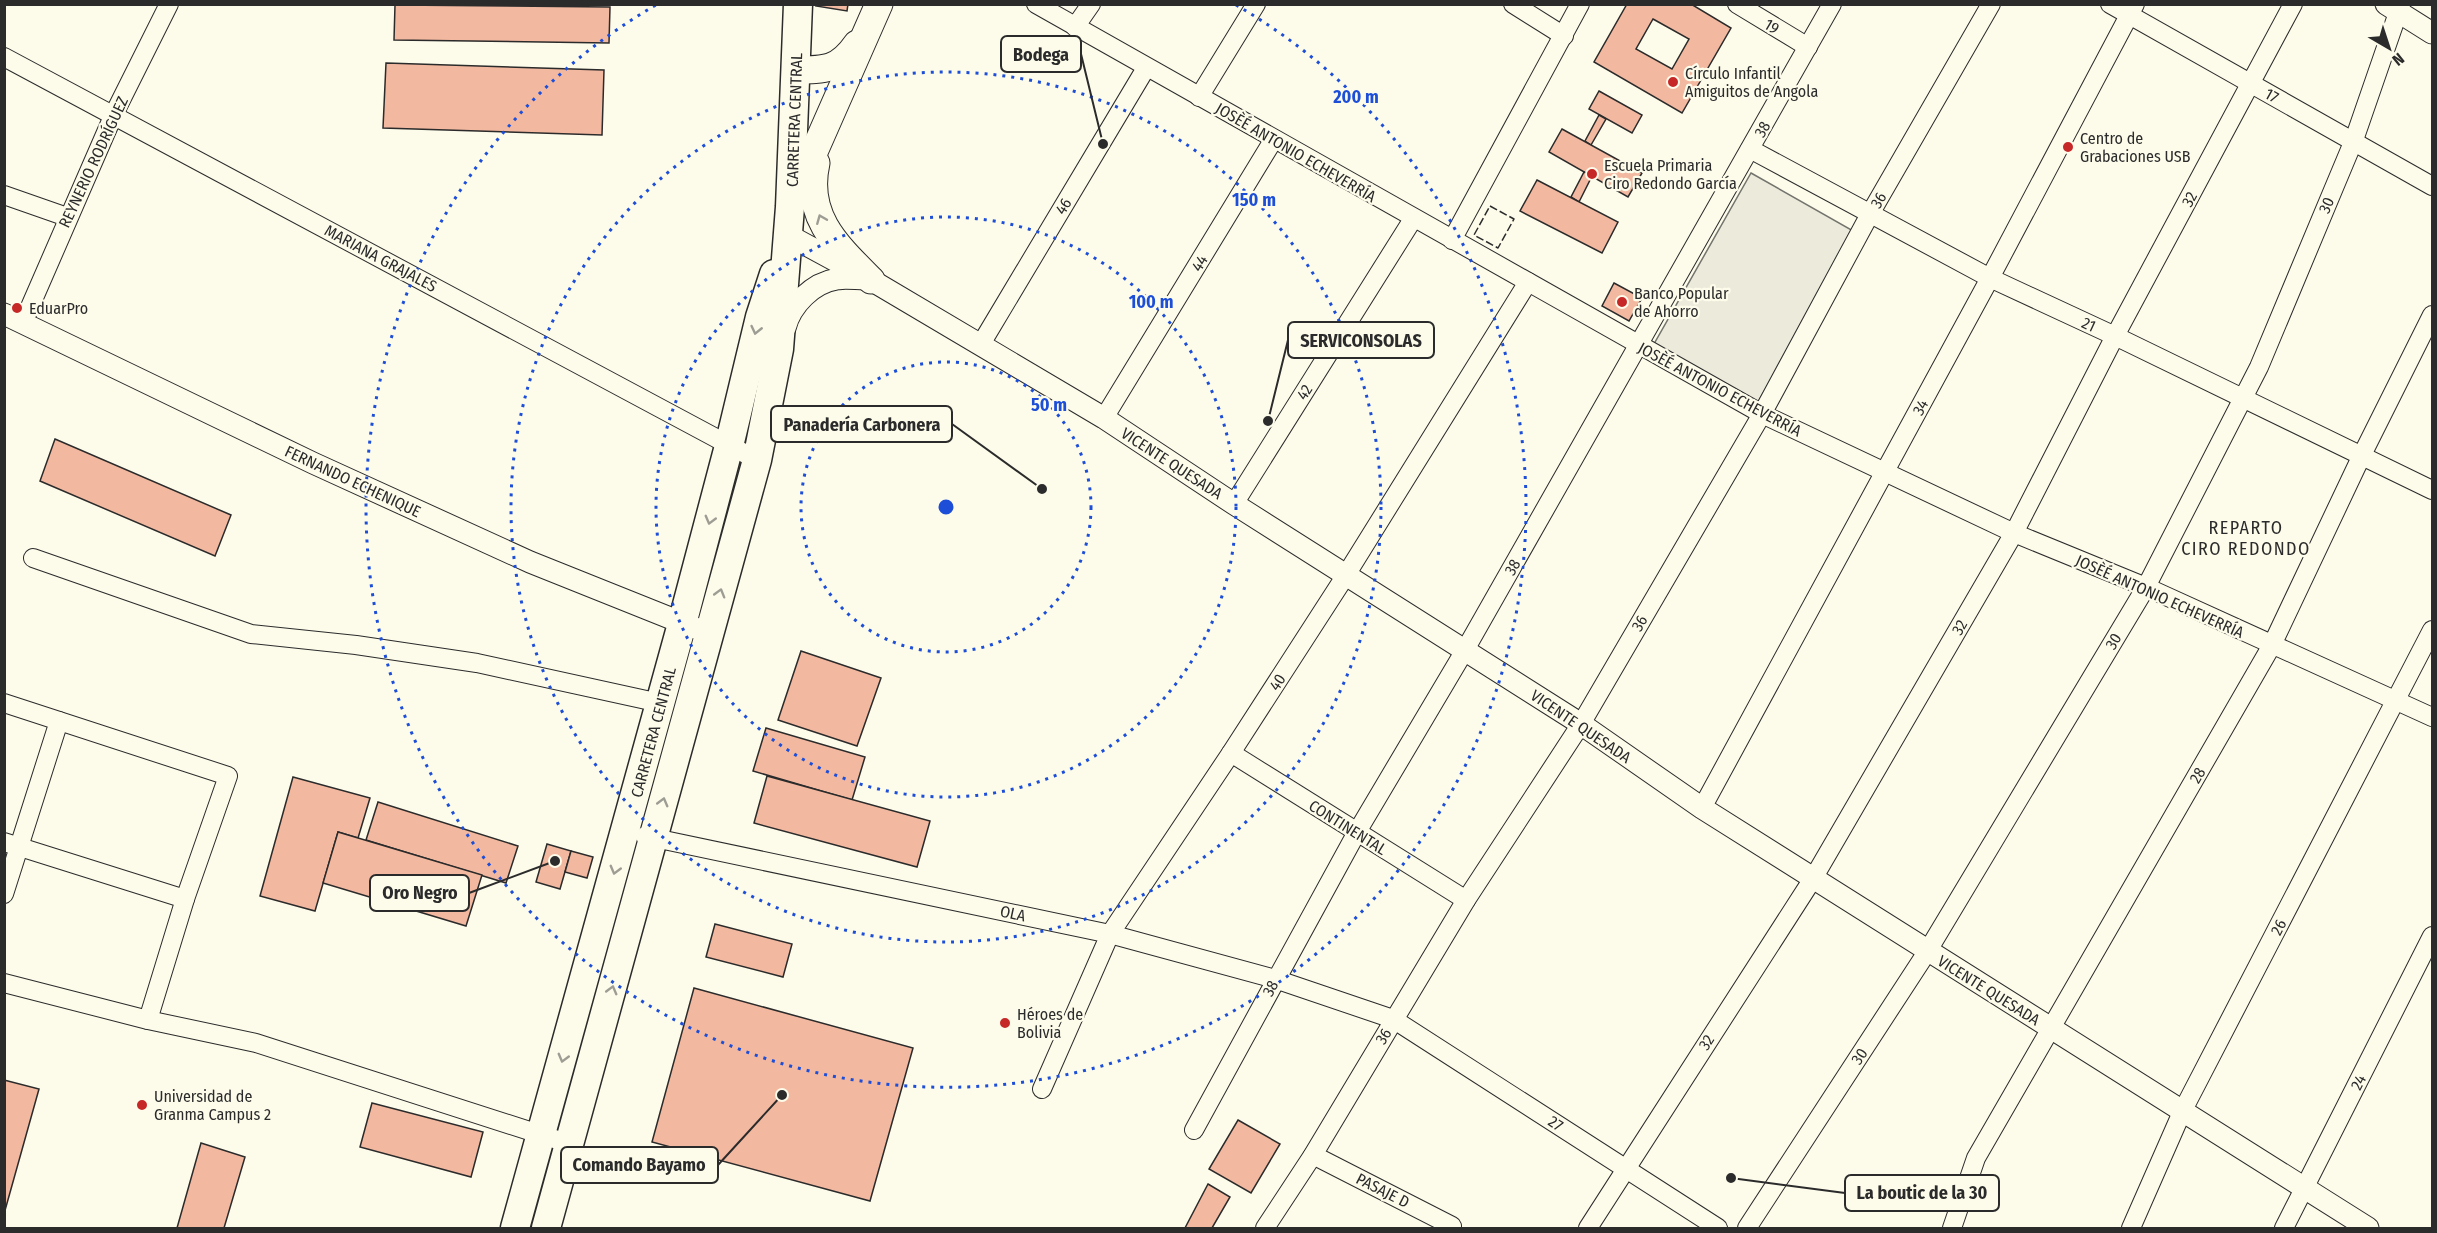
<svg xmlns="http://www.w3.org/2000/svg" width="2437" height="1233" viewBox="0 0 2437 1233" font-family="'Fira Sans Condensed',sans-serif">
<style>
.green{fill:#ecebdb;stroke:#74746e;stroke-width:1.5}
.building{fill:#f2b8a0;stroke:#2b2b2b;stroke-width:1.5;fill-rule:evenodd}
.lines{fill:none;stroke-linecap:round;stroke-linejoin:round}
.minor-casing{stroke:#2b2b2b;stroke-width:20}
.tertiary-casing{stroke:#2b2b2b;stroke-width:23}
.primary-casing{stroke:#2b2b2b;stroke-width:29}
.trunk-casing{stroke:#2b2b2b;stroke-width:31}
.minor{stroke:#fdfbea;stroke-width:18}
.tertiary{stroke:#fdfbea;stroke-width:21}
.primary{stroke:#fdfbea;stroke-width:27}
.trunk{stroke:#fdfbea;stroke-width:28}
.fence{stroke:#2b2b2b;stroke-width:1.5;stroke-dasharray:8 3;stroke-linecap:butt}
.oneway{stroke:#9e9d94}
.ring{fill:none;stroke:#1d4ed8;stroke-width:3;stroke-dasharray:3 6}
.poi-dot{fill:#c62828;stroke:#fdfbea;stroke-width:2}
.labels{text-anchor:middle;stroke-width:4.5;stroke-linejoin:round;paint-order:stroke}
.street-label{font-size:16px;fill:#2b2b2b;stroke:#fdfbea}
.poi-label{font-size:16px;fill:#2b2b2b;stroke:#fdfbea;text-anchor:start}
.neighbourhood-label{font-size:18px;letter-spacing:1.5px;fill:#2b2b2b;stroke:#fdfbea}
.centre{fill:#1d4ed8;stroke:#fdfbea;stroke-width:3}
.ring-label{font-size:18px;text-anchor:middle;font-weight:bold;fill:#1d4ed8;stroke:#fdfbea;stroke-width:4.5;stroke-linejoin:round;paint-order:stroke}
.leader{fill:none;stroke:#2b2b2b;stroke-width:2}
.callout-dot{fill:#2b2b2b;stroke:#fdfbea;stroke-width:2}
.callout{fill:#fdfbea;stroke:#2b2b2b;stroke-width:2}
.callout-label{font-size:18px;text-anchor:middle;font-weight:bold;fill:#2b2b2b}
</style>
<rect width="100%" height="100%" fill="#fdfbea"/>
<!-- green -->
<polygon class="green" points="1751,173 1855,232 1758,402 1654,344"/>
<!-- building -->
<g class="building">
<polygon points="817,4 848,4 847,11 816,6"/>
<path d="M 1627,4 L 1691,4 L 1731,28 L 1682,113 L 1594,62 ZM 1653,19 L 1689,39 L 1672,69 L 1636,49 Z"/>
<polygon points="395,5 610,7 609,43 394,40"/>
<polygon points="386,63 604,70 602,135 383,128"/>
<polygon points="1599,91 1642,115 1632,133 1589,109"/>
<polygon points="1599,115 1606,119 1591,145 1585,141"/>
<polygon points="1562,129 1642,173 1628,197 1549,152"/>
<polygon points="1584,172 1592,176 1579,202 1571,197"/>
<polygon points="1537,180 1618,222 1602,253 1520,211"/>
<polygon points="1614,283 1642,298 1629,321 1602,306"/>
<polygon points="55,439 231,515 215,556 40,481"/>
<polygon points="801,651 881,678 857,746 778,720"/>
<polygon points="766,728 865,757 852,800 753,771"/>
<polygon points="767,776 930,821 917,867 754,823"/>
<polygon points="293,777 370,798 358,838 338,832 315,911 260,896"/>
<polygon points="378,802 518,846 506,883 366,840"/>
<polygon points="338,832 482,875 466,926 323,883"/>
<polygon points="547,844 571,851 560,889 536,882"/>
<polygon points="571,851 593,857 587,878 565,872"/>
<polygon points="715,924 792,944 783,977 706,957"/>
<polygon points="694,988 913,1048 870,1201 652,1142"/>
<polygon points="4,1080 39,1089 4,1214"/>
<polygon points="372,1103 483,1132 471,1177 360,1147"/>
<polygon points="1238,1120 1280,1144 1251,1193 1209,1169"/>
<polygon points="201,1143 245,1157 224,1228 177,1228"/>
<polygon points="1208,1184 1230,1197 1212,1228 1185,1228"/>
</g>
<g class="lines">
<!-- minor casing -->
<g class="minor-casing">
<g id="minor">
<polyline points="1036,4 1762,414 2014,533 2146,587 2432,717"/>
<polyline points="1513,4 1564,36"/>
<polyline points="1737,4 1808,47"/>
<polyline points="2110,4 2432,186"/>
<polyline points="1075,27 1091,4"/>
<polyline points="4,57 757,460"/>
<polyline points="1199,97 1256,4"/>
<polyline points="1750,149 1990,278 2115,336 2432,490"/>
<polyline points="4,195 67,217"/>
<polyline points="1452,240 1580,4"/>
<polyline points="23,323 114,114 169,4"/>
<polyline points="981,344 1146,68"/>
<polyline points="1104,418 1274,139"/>
<polyline points="1234,504 1413,219"/>
<polyline points="33,558 251,634 356,645 477,663 660,703"/>
<polyline points="4,703 228,776 185,899 148,1020"/>
<polyline points="1231,753 1466,900"/>
<polyline points="1702,808 1990,278 2135,4"/>
<polyline points="645,836 1110,934 1275,979 1393,1019 1718,1228"/>
<polyline points="4,842 185,899"/>
<polyline points="4,894 59,721"/>
<polyline points="4,983 148,1020 256,1043 570,1144"/>
<polyline points="1042,1089 1110,934 1231,753 1346,575 1528,282"/>
<polyline points="1194,1130 1357,832 1465,650 1832,4"/>
<polyline points="1313,1155 1452,1226"/>
<polyline points="1265,1228 1313,1155 1466,900 1581,724 1762,414 1870,214 1991,4"/>
<polyline points="1588,1228 1814,877 2014,533 2115,336 2293,4"/>
<polyline points="1747,1228 1927,952 2146,587 2259,367 2354,140 2401,4"/>
<polyline points="1952,1228 1976,1158 2272,645 2362,455 2432,315"/>
<polyline points="2131,1228 2182,1112 2432,630"/>
<polyline points="2284,1228 2432,936"/>
</g>
</g>
<!-- tertiary casing -->
<g class="tertiary-casing">
<g id="tertiary">
<polyline points="2386,4 2432,33"/>
<polyline points="788,235 871,280 1104,418 1234,504 1581,724 1702,808 2368,1228"/>
<polyline points="4,314 313,463 530,562 695,628"/>
<path d="M 785,328 C 791,305 812,283 837,279 C 845,277 856,279 865,279"/>
</g>
</g>
<!-- primary casing -->
<g class="primary-casing">
<g id="primary">
<path d="M 796,70 C 825,70 839,70 857,44"/>
<path d="M 816,163 C 804,216 837,246 871,280"/>
<polyline points="791,204 879,4"/>
</g>
</g>
<!-- trunk casing -->
<g class="trunk-casing">
<g id="trunk">
<polyline points="515,1228 682,624 729,446 760,317 774,274"/>
<polyline points="546,1228 757,460 779,349 790,207 798,4"/>
</g>
</g>
<!-- minor -->
<use href="#minor" class="minor"/>
<!-- tertiary -->
<use href="#tertiary" class="tertiary"/>
<!-- primary -->
<use href="#primary" class="primary"/>
<!-- trunk -->
<use href="#trunk" class="trunk"/>
<!-- fence -->
<polygon class="fence" points="1490,206 1514,219 1498,248 1474,235"/>
</g>
<!-- one-way arrows -->
<defs><path id="oneway-chevron" d="M-2-3.5L2.5 0L-2 3.5" fill="none" stroke-width="1.6" stroke-linecap="round" stroke-linejoin="round" transform="scale(1.5)"/></defs>
<g class="oneway">
<use href="#oneway-chevron" transform="translate(821 219) rotate(-112)"/>
<use href="#oneway-chevron" transform="translate(756 330) rotate(103)"/>
<use href="#oneway-chevron" transform="translate(710 520) rotate(105)"/>
<use href="#oneway-chevron" transform="translate(720 593) rotate(-74)"/>
<use href="#oneway-chevron" transform="translate(663 802) rotate(-75)"/>
<use href="#oneway-chevron" transform="translate(615 870) rotate(105)"/>
<use href="#oneway-chevron" transform="translate(612 990) rotate(-75)"/>
<use href="#oneway-chevron" transform="translate(563 1058) rotate(105)"/>
</g>
<!-- distance rings -->
<g class="ring">
<circle cx="946" cy="507" r="145"/>
<circle cx="946" cy="507" r="290"/>
<circle cx="946" cy="507" r="435"/>
<path d="M1236 5A580 580 0 1 1 656 5"/>
</g>
<!-- markers -->
<g class="poi-dot">
<circle cx="1673" cy="82" r="6"/>
<circle cx="2068" cy="147" r="6"/>
<circle cx="1592" cy="174" r="6"/>
<circle cx="1622" cy="302" r="6"/>
<circle cx="17" cy="308" r="6"/>
<circle cx="1005" cy="1023" r="6"/>
<circle cx="142" cy="1105" r="6"/>
</g>
<g class="labels">
<!-- street labels -->
<g class="street-label">
<text transform="translate(1772 26) rotate(31)" y="6">19</text>
<text transform="translate(2272 95) rotate(29)" y="6">17</text>
<text transform="translate(794 120) rotate(-88)" y="6">CARRETERA CENTRAL</text>
<text transform="translate(1762 129) rotate(-61)" y="6">38</text>
<text transform="translate(1296 152) rotate(30)" y="6">JOSÈÉ ANTONIO ECHEVERRÍA</text>
<text transform="translate(93 162) rotate(-65)" y="6">REYNERIO RODRÍGUEZ</text>
<text transform="translate(2189 199) rotate(-62)" y="6">32</text>
<text transform="translate(1878 200) rotate(-60)" y="6">36</text>
<text transform="translate(2326 205) rotate(-67)" y="6">30</text>
<text transform="translate(1063 206) rotate(-59)" y="6">46</text>
<text transform="translate(381 258) rotate(28)" y="6">MARIANA GRAJALES</text>
<text transform="translate(1199 263) rotate(-59)" y="6">44</text>
<text transform="translate(2089 324) rotate(25)" y="6">21</text>
<text transform="translate(1720 389) rotate(28)" y="6">JOSÈÉ ANTONIO ECHEVERRÍA</text>
<text transform="translate(1304 392) rotate(-58)" y="6">42</text>
<text transform="translate(1920 407) rotate(-61)" y="6">34</text>
<text transform="translate(1172 463) rotate(33)" y="6">VICENTE QUESADA</text>
<text transform="translate(353 481) rotate(25)" y="6">FERNANDO ECHENIQUE</text>
<text transform="translate(1512 567) rotate(-60)" y="6">38</text>
<text transform="translate(2160 596) rotate(24)" y="6">JOSÈÉ ANTONIO ECHEVERRÍA</text>
<text transform="translate(1639 623) rotate(-60)" y="6">36</text>
<text transform="translate(1959 627) rotate(-60)" y="6">32</text>
<text transform="translate(2113 641) rotate(-59)" y="6">30</text>
<text transform="translate(1277 682) rotate(-57)" y="6">40</text>
<text transform="translate(1581 726) rotate(34)" y="6">VICENTE QUESADA</text>
<text transform="translate(653 732) rotate(-75)" y="6">CARRETERA CENTRAL</text>
<text transform="translate(2197 775) rotate(-60)" y="6">28</text>
<text transform="translate(1348 827) rotate(32)" y="6">CONTINENTAL</text>
<text transform="translate(1013 913) rotate(12)" y="6">OLA</text>
<text transform="translate(2278 927) rotate(-63)" y="6">26</text>
<text transform="translate(1270 988) rotate(-62)" y="6">38</text>
<text transform="translate(1989 990) rotate(32)" y="6">VICENTE QUESADA</text>
<text transform="translate(1383 1036) rotate(-59)" y="6">36</text>
<text transform="translate(1706 1042) rotate(-57)" y="6">32</text>
<text transform="translate(1859 1056) rotate(-57)" y="6">30</text>
<text transform="translate(2358 1082) rotate(-63)" y="6">24</text>
<text transform="translate(1556 1123) rotate(33)" y="6">27</text>
<text transform="translate(1383 1190) rotate(27)" y="6">PASAJE D</text>
</g>
<!-- poi labels -->
<g class="poi-label">
<text x="1685" y="79">Círculo Infantil<tspan x="1685" dy="18">Amiguitos de Angola</tspan></text>
<text x="2080" y="144">Centro de<tspan x="2080" dy="18">Grabaciones USB</tspan></text>
<text x="1604" y="171">Escuela Primaria<tspan x="1604" dy="18">Ciro Redondo García</tspan></text>
<text x="1634" y="299">Banco Popular<tspan x="1634" dy="18">de Ahorro</tspan></text>
<text x="29" y="314">EduarPro</text>
<text x="1017" y="1020">Héroes de<tspan x="1017" dy="18">Bolivia</tspan></text>
<text x="154" y="1102">Universidad de<tspan x="154" dy="18">Granma Campus 2</tspan></text>
</g>
<!-- neighbourhood labels -->
<g class="neighbourhood-label">
<text x="2246" y="534">REPARTO<tspan x="2246" dy="21">CIRO REDONDO</tspan></text>
</g>
</g>
<circle cx="946" cy="507" r="9" class="centre"/>
<g class="ring-label">
<text x="1356" y="103">200 m</text>
<text x="1254" y="206">150 m</text>
<text x="1151" y="308">100 m</text>
<text x="1049" y="411">50 m</text>
</g>
<!-- callouts -->
<path class="leader" d="M1103 144L1081 54M1268 421L1288 340M1042 489L952 424M555 861L469 893M782 1095L718 1165M1731 1178L1845 1193"/>
<g class="callout-dot">
<circle cx="1103" cy="144" r="6"/>
<circle cx="1268" cy="421" r="6"/>
<circle cx="1042" cy="489" r="6"/>
<circle cx="555" cy="861" r="6"/>
<circle cx="782" cy="1095" r="6"/>
<circle cx="1731" cy="1178" r="6"/>
</g>
<g class="callout">
<rect x="1001" y="36" width="80" height="36" rx="6"/>
<rect x="1288" y="322" width="146" height="36" rx="6"/>
<rect x="771" y="406" width="181" height="36" rx="6"/>
<rect x="370" y="875" width="99" height="36" rx="6"/>
<rect x="561" y="1147" width="157" height="36" rx="6"/>
<rect x="1845" y="1175" width="154" height="36" rx="6"/>
</g>
<g class="callout-label">
<text x="1041" y="61">Bodega</text>
<text x="1361" y="347">SERVICONSOLAS</text>
<text x="862" y="431">Panadería Carbonera</text>
<text x="420" y="899">Oro Negro</text>
<text x="639" y="1171">Comando Bayamo</text>
<text x="1922" y="1199">La boutic de la 30</text>
</g>
<!-- border -->
<rect width="2437" height="1233" fill="none" stroke="#2b2b2b" stroke-width="12"/>
<!-- north arrow -->
<g transform="translate(2389 48) rotate(141)" stroke="#fdfbea" stroke-width="4.5" paint-order="stroke">
<path d="M0-4.5L10 22L0 15L-10 22Z" fill="#2b2b2b"/>
<text y="-9" font-size="16" font-weight="bold" text-anchor="middle" fill="#2b2b2b">N</text>
</g>
</svg>
